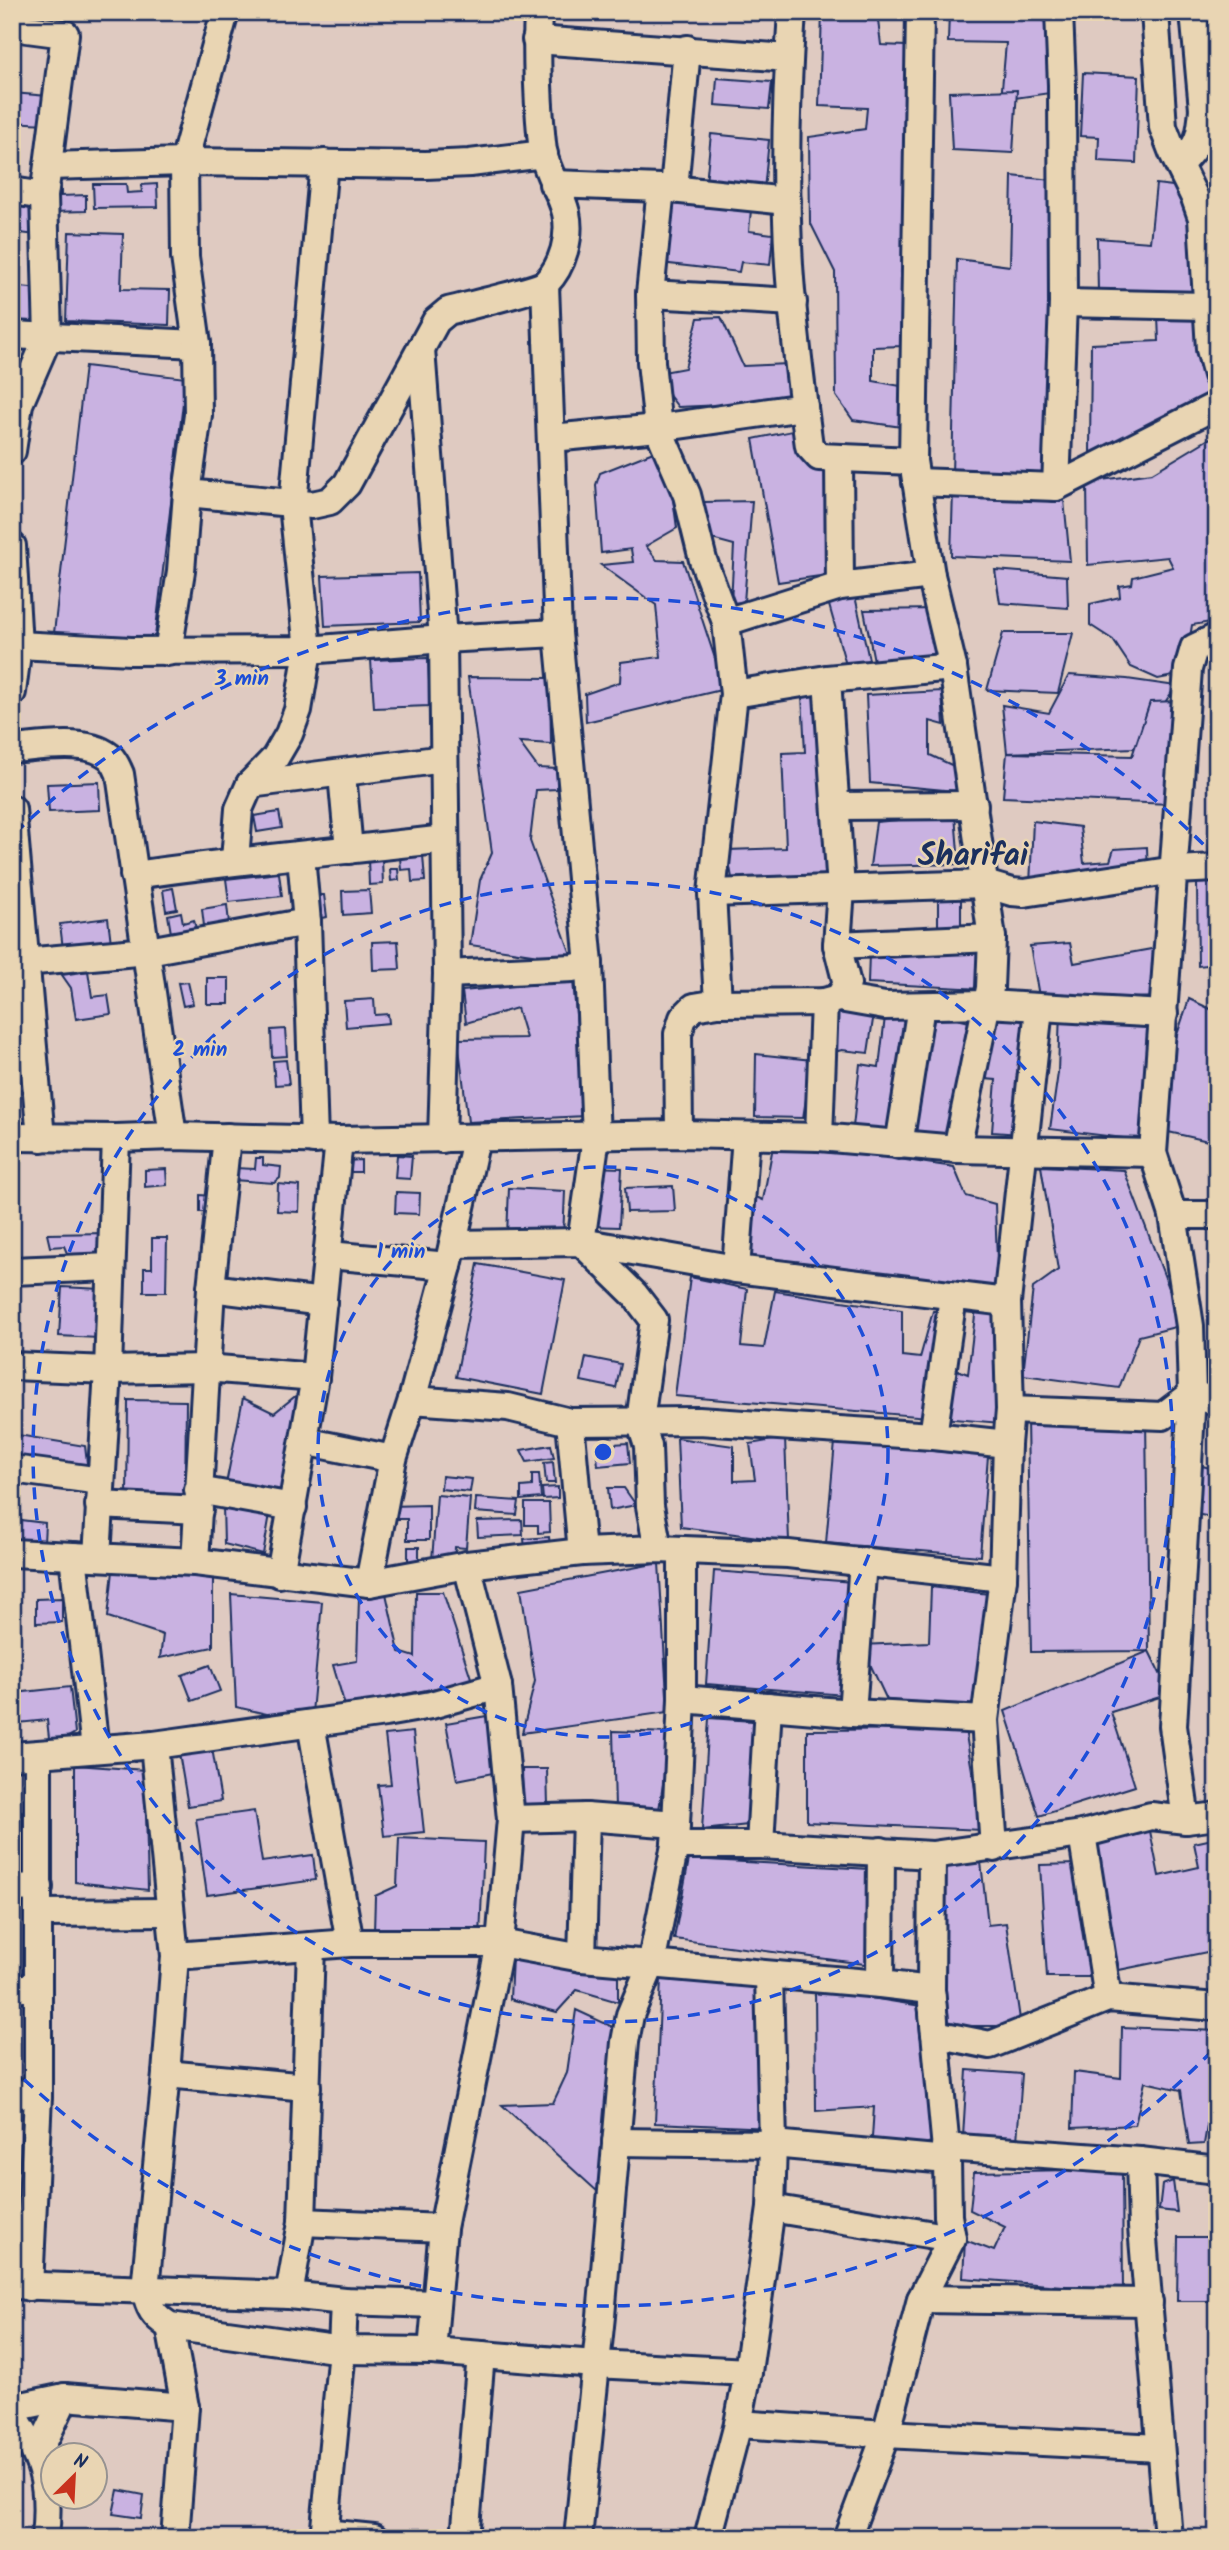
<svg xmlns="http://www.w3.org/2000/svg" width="1229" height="2550" viewBox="0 0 1229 2550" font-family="Kalam,sans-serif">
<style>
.building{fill:#c9b2e1;stroke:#1b2f5e;stroke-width:2}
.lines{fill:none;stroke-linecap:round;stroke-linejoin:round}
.minor-casing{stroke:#1b2f5e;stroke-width:32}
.minor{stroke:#e9d5b3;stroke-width:26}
.ring{fill:none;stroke:#1d4ed8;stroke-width:3.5;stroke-dasharray:12 9}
.labels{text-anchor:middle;stroke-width:5;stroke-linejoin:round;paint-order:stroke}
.district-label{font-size:32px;font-weight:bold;fill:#1b2f5e;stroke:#e9d5b3}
.centre{fill:#1d4ed8;stroke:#e9d5b3;stroke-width:3.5}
.ring-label{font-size:21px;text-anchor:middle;font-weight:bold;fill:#1d4ed8;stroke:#e9d5b3;stroke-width:5;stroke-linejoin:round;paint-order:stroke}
</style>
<rect width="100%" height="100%" fill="#dfcac1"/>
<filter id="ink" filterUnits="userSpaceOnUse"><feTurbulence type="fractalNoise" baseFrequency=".0143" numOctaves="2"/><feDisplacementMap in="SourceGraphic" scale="14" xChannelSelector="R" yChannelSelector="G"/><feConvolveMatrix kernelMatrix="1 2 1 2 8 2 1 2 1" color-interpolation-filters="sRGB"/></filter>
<g filter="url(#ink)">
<!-- building -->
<g class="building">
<polygon points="822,12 877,12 881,45 906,46 904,346 873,347 873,381 906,387 902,427 853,420 836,396 835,272 810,222 809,137 865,129 867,108 819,106"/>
<polygon points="949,12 1050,12 1050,93 1001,100 1006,43 948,42"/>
<polygon points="1083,73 1139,76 1136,163 1098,161 1099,137 1080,136"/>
<polygon points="717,78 772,82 769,109 715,105"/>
<polygon points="1017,90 1013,153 952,150 949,92"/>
<polygon points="12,93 48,96 45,124 12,122"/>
<polygon points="711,134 769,140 764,190 706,183"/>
<polygon points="1012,176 1062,181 1046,487 952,475 957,259 1010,266"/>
<polygon points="93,184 126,184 127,193 142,192 141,185 157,184 158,207 94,208"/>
<polygon points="1156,184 1181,187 1195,220 1199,299 1098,292 1097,238 1150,242"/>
<polygon points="61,185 61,196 86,195 86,211 52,212 51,186"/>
<polygon points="668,201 751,210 749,231 773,234 770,265 741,262 739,272 661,263"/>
<polygon points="12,202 39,205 36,235 12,232"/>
<polygon points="69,232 123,234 121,289 170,290 169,325 66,321"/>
<polygon points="12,286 39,289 35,329 12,327"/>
<polygon points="1158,316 1198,319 1210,409 1090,453 1091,344 1159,341"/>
<polygon points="721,317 743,366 788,364 788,402 678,407 653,374 685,368 698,318"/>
<polygon points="85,366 186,378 154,645 54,633"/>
<polygon points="792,431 827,470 834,574 778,582 753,439"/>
<polygon points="1212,437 1217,444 1217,621 1192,625 1184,674 1158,679 1131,667 1113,640 1090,625 1090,604 1120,597 1119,586 1132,584 1133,577 1173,567 1168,557 1088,565 1087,482 1152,473"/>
<polygon points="666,447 677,528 646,546 657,560 683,561 725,689 586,722 585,694 620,682 621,662 661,657 656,605 601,565 633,562 631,549 601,553 596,485 600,473"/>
<polygon points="953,491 1064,500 1070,561 951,556"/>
<polygon points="752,501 744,602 731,603 734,545 708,538 704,502"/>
<polygon points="995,570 1067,576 1068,608 1000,603"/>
<polygon points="418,573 420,622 325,626 322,576"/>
<polygon points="855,596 870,664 848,672 827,598"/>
<polygon points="937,609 941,658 875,666 864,610"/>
<polygon points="1003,633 1073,633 1058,693 987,690"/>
<polygon points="428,658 430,706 374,708 371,660"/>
<polygon points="1069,675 1127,679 1176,686 1134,748 1007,753 1002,705 1049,713"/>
<polygon points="468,677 550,678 551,744 519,742 538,768 558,769 557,789 536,790 530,841 573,960 470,945 480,880 492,853"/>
<polygon points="942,691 944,725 930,721 930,755 958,768 966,792 870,783 866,695"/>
<polygon points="827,694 836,885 733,884 727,850 786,848 782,753 805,752 802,695"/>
<polygon points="1179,701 1170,804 1003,797 1007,753 1132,756 1150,702"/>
<polygon points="1216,768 1217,857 1209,857"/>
<polygon points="99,782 100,810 49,812 47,784"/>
<polygon points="279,812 282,828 257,832 254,816"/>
<polygon points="955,815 959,864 870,866 876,822"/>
<polygon points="1033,821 1080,827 1084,863 1110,861 1114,849 1147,847 1148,875 1030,885"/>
<polygon points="423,855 425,881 412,882 411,869 401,870 400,857"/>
<polygon points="368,859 382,859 383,884 369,885"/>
<polygon points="390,869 398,869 399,880 391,881"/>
<polygon points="279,873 282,896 229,902 226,879"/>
<polygon points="1217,880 1217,964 1198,966 1197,883"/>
<polygon points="173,888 177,909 166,911 163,890"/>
<polygon points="369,890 371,913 343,915 342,891"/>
<polygon points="314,895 324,895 327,917 316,919"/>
<polygon points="938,896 961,897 961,933 938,933"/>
<polygon points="227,905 229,923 204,926 202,909"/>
<polygon points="181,912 183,923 194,920 196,929 171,933 168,915"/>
<polygon points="108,918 111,943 63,949 60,924"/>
<polygon points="398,941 400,969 373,970 372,942"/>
<polygon points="1070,943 1074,963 1157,948 1157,997 1072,1001 1039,996 1030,946"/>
<polygon points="978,952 982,989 868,983 869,953"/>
<polygon points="88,971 92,997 108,995 111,1014 76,1019 71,988 62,975"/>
<rect x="207" y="978" width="22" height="26"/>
<polygon points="573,981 585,1116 468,1122 458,1039 526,1038 517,1008 466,1023 462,991"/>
<polygon points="188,982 193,1004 183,1006 178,983"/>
<polygon points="374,999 375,1015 388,1014 389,1023 346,1027 344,1001"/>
<polygon points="1189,999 1217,1012 1217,1143 1155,1129 1177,1035"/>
<polygon points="1060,1009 1154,1021 1148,1141 1050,1129 1058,1073"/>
<polygon points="834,1010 874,1013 868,1053 842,1050 830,1053"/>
<polygon points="935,1014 974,1023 952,1137 913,1134"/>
<polygon points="990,1015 1030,1018 1021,1134 992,1132 996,1080 985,1079"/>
<polygon points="885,1017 907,1020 894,1132 853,1127 860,1064 879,1067"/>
<polygon points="285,1029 287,1056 272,1057 271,1030"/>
<polygon points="756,1054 812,1060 803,1118 755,1117"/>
<polygon points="286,1060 289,1084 275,1085 273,1061"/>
<polygon points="774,1141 954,1167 966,1196 995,1204 998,1289 750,1256 747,1193 763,1200"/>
<polygon points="397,1155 412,1156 410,1179 395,1178"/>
<polygon points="256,1158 263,1158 263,1165 281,1167 280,1178 274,1183 234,1180 235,1168 255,1169"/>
<polygon points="361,1160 361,1172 347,1172 347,1161"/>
<polygon points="1041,1166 1124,1170 1183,1325 1139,1336 1119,1388 1023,1375 1033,1288 1058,1270"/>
<polygon points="592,1167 622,1168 619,1227 589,1226"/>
<polygon points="166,1169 167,1185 145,1187 145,1170"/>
<polygon points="278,1184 300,1186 299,1212 277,1211"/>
<polygon points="673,1186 675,1211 627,1212 625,1188"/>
<polygon points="509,1188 565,1191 563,1238 507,1235"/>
<polygon points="396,1192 420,1193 419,1214 395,1213"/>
<polygon points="200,1195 211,1196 211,1212 200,1212"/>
<polygon points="107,1233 108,1257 69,1258 64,1246 50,1247 47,1234"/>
<polygon points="152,1238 167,1238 166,1292 144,1292 144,1268 152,1268"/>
<polygon points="478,1264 565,1280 543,1394 456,1377"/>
<polygon points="690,1277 747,1289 741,1346 764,1348 775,1291 902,1310 902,1356 920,1358 933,1311 963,1310 944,1365 968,1374 977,1299 1000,1309 1001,1423 675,1396"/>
<polygon points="62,1287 101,1289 98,1338 59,1336"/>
<polygon points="586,1357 621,1364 616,1388 581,1381"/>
<polygon points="303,1390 296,1491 224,1494 243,1398 274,1413"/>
<polygon points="128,1400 186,1401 185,1501 127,1499"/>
<polygon points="1027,1419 1146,1419 1149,1651 1031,1652"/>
<polygon points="12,1434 85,1446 88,1472 12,1459"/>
<polygon points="677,1438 734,1446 734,1481 755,1480 750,1444 785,1438 789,1541 681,1527"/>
<polygon points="835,1442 988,1456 980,1556 826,1543"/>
<polygon points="628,1443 630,1463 598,1466 596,1445"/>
<polygon points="551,1445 554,1458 527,1462 521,1450"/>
<polygon points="553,1462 555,1483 546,1483 544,1463"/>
<polygon points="1192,1463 1217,1470 1217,1518 1195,1514"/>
<polygon points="532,1474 539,1474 541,1498 521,1500 521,1487 532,1486"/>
<polygon points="442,1476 472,1479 470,1492 441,1489"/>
<polygon points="558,1487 558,1498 543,1499 542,1488"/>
<polygon points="608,1488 624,1488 636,1505 610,1510"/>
<polygon points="437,1495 470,1498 466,1548 455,1547 454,1562 432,1560"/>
<polygon points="476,1498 519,1501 517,1515 475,1512"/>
<polygon points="525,1503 549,1503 550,1532 538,1533 538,1525 525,1525"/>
<polygon points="429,1505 429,1540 407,1540 407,1519 389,1519 389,1506"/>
<polygon points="223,1506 270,1514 263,1554 224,1544"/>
<polygon points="12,1519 45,1523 44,1543 12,1540"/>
<polygon points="522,1520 523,1535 478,1537 477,1521"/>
<polygon points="549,1537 550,1546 525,1548 524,1539"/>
<rect x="408" y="1547" width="11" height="15"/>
<polygon points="659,1563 668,1712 522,1733 535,1681 521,1589"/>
<polygon points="213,1565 213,1647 160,1658 163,1635 108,1617 113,1571"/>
<polygon points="714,1571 853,1582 845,1695 706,1684"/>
<polygon points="383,1580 399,1652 415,1657 416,1592 443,1592 472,1681 345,1706 333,1665 357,1661 359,1597"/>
<polygon points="931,1587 989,1594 981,1709 887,1700 861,1645 929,1642"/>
<polygon points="231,1594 322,1602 311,1724 236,1707"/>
<polygon points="62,1598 62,1622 36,1623 36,1599"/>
<polygon points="1149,1651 1170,1694 1111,1712 1135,1786 1039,1816 1005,1711"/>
<polygon points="210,1665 220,1691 192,1701 182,1675"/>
<polygon points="70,1687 75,1733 50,1747 47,1720 18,1723 15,1693"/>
<polygon points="487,1716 498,1772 457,1780 446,1723"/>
<polygon points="709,1718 767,1722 748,1825 702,1830"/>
<polygon points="965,1729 982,1830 807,1822 807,1730"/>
<polygon points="613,1731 671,1733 658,1816 615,1808"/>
<polygon points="413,1732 424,1832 384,1836 378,1785 391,1784 385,1735"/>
<polygon points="212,1748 221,1801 188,1806 179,1753"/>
<polygon points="75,1765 145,1770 148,1890 75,1882"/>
<polygon points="522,1769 547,1769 548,1805 523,1805"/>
<polygon points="21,1811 22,1835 12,1835 12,1814"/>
<polygon points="254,1811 262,1862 313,1855 316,1880 207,1895 196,1819"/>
<polygon points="1149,1826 1159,1876 1199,1867 1194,1843 1217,1838 1217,1950 1119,1970 1091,1838"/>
<polygon points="399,1838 484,1842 480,1937 374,1932 375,1896 397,1886"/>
<polygon points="689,1859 870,1869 880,1966 674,1939"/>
<polygon points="943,1861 981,1862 988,1925 1006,1923 1021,2026 942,2026"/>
<polygon points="1077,1864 1091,1977 1047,1977 1040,1865"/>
<polygon points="512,1957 618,1965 618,2002 577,1990 557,2012 510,1999"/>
<polygon points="661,1978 770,1989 773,2128 655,2123"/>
<polygon points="815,1989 921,2006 933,2142 871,2153 874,2107 816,2111"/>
<polygon points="576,2010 613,2027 599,2193 502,2105 553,2103 567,2073"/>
<polygon points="1122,2027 1217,2031 1217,2091 1213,2091 1204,2144 1189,2145 1181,2090 1145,2082 1135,2125 1072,2128 1074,2072 1121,2078"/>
<polygon points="967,2070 1022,2074 1017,2141 963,2137"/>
<polygon points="1122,2169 1123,2291 963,2278 965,2240 994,2251 1005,2227 970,2210 974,2172"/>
<polygon points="1173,2181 1177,2212 1159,2210 1162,2185"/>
<polygon points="1178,2237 1217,2237 1217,2301 1177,2301"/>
<polygon points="118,2490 144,2495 141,2518 113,2514"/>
</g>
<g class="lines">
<!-- minor casing -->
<g class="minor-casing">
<g id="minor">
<path d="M 792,12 C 786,96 784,181 789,265 C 793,326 801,386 809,446 L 819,457 L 913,461"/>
<polyline points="920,12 913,461 931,575 953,667 992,938 990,988 957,1149"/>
<polyline points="1155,12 1163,127 1173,153 1195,198 1202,218 1210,349 1217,375"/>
<polyline points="1194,12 1203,109 1217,104"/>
<polyline points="12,27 65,34 44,196 48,337 19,404 12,451"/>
<polyline points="536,40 789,58"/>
<path d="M 1179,164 C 1199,146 1201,136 1203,109"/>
<polyline points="49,166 184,162 426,165 470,163 544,154"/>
<polyline points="553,184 661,188 787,201"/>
<polyline points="661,188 650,294 651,362 658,428 687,495 703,560 726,622 734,694 712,893 718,1003"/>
<polyline points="674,189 687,49"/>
<polyline points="12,191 44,196"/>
<polyline points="545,285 558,633 589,964 596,1137 581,1242"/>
<polyline points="650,294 793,302"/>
<polyline points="1063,303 1207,306"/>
<polyline points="12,335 197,344"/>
<polyline points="421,349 443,639 447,974 442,1139"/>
<polyline points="552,438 658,428 804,407"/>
<polyline points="839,459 840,586"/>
<polyline points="916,482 1056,487 1217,405"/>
<polyline points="1056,487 1063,303 1062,85 1059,12"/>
<path d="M 187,493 L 312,505 L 330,501 L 347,484 L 436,321 L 448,311 C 463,307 540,289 546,283 C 563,266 571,236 566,213 C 561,192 547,174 543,152 C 538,110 536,54 538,12"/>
<polyline points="12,546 18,645 12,692"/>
<polyline points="726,622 840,586 931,575"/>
<polyline points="18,645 131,651 308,650 443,639 558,633"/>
<polyline points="168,652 181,571 187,493 198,415 197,344 185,257 184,162 225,12"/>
<polyline points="827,679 841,889 837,945 847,984 839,998"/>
<polyline points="734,694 827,679 953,667"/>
<path d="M 12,749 C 40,747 91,737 112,759 C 115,763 118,769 120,774 L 173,1136"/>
<polyline points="342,774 349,850"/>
<polyline points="250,784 444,759"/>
<polyline points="837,806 974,805"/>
<polyline points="12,809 41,1138"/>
<polyline points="301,856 307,922 314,1140"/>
<polyline points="235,860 239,809 250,784 275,758 289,734 298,710 308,650 293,505 324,163"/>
<path d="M 134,875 C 238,860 341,851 445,839"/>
<polyline points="712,893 985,884 1012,892 1024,893 1175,870 1217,868"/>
<polyline points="837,945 992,938"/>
<polyline points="24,962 148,951 307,922"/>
<polyline points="447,974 573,968 589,964"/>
<polyline points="679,1134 678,1034 683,1018 694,1007 718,1003 824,1002 839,998 885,1006 987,1004 1164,1014"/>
<polyline points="12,1137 116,1138 173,1136 339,1140 679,1134 819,1137 957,1149 1153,1153"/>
<polyline points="819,1137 824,1002"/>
<polyline points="899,1145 921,1006"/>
<polyline points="1173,1215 1217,1215"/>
<polyline points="581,1242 634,1294 654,1320 640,1421 648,1446 650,1506 658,1549"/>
<polyline points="453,1244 581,1242 736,1269 1007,1302"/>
<polyline points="329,1255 448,1266"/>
<polyline points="736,1269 746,1136"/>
<polyline points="12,1271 111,1267"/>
<polyline points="211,1288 323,1302"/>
<polyline points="12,1366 108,1370 206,1368 315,1377"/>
<polyline points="1192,1394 1217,1402"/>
<polyline points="412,1400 508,1407 570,1422 699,1421 933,1436 1007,1444"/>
<polyline points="1010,1410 1163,1416 1192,1394"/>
<polyline points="570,1422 582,1552"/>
<polyline points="933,1436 953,1297"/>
<polyline points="304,1441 393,1459"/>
<polyline points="12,1469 101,1481"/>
<polyline points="198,1490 293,1507"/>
<polyline points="99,1505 199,1510"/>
<polyline points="12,1553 195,1562 369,1583 467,1565 582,1552 658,1549 788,1554 1003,1578"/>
<polyline points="73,1556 95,1749"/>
<polyline points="97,1557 108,1370 116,1138"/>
<polyline points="195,1562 211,1288 227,1137"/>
<polyline points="280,1574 315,1377 339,1140"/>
<polyline points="369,1583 393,1459 412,1400 448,1266 476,1139"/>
<polyline points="682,1699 852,1713 985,1720 1003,1578 1007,1444 1010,1410 1007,1302 1039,1008"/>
<polyline points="852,1713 863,1561"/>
<polyline points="985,1720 994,1848"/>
<polyline points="311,1724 350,1943"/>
<path d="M 154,1745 L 175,1956 L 166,2074 L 145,2289 C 149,2308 153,2316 170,2326 L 342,2350 L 432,2351 L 595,2364 L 748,2372"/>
<polyline points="12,1756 154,1745 385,1713 431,1705 498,1686"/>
<polyline points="511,1819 586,1817 676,1824"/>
<polyline points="1186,1820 1173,1726 1192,1394 1190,1326 1173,1215 1153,1153 1188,669 1194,648 1217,637"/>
<polyline points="1082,1834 1108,1998"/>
<polyline points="675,1845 760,1845 932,1855 1082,1834 1151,1816 1186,1820 1217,1816"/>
<polyline points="760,1845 768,1706"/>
<polyline points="12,1888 39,1887"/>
<polyline points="39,1913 170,1912"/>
<polyline points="175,1956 350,1943 500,1943 582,1958 880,1984 931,1990 935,2034 990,2045 1108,1998 1217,2007"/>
<polyline points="582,1958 586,1817"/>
<polyline points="880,1984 881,1851"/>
<polyline points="12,1988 38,1988"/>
<polyline points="166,2074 307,2087"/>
<polyline points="12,2092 38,2096"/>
<polyline points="616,2142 773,2144 947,2160"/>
<polyline points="945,2147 1140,2161 1217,2170"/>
<polyline points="1140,2161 1142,2227 1168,2538"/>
<polyline points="771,2208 952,2238"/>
<polyline points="302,2222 443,2228"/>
<polyline points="12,2285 289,2295 344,2301 436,2304"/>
<polyline points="29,2287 38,2096 38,1755"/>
<polyline points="289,2295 302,2222 311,1946"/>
<polyline points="921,2299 1149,2302"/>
<polyline points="170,2326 185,2407 175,2538"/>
<polyline points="432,2351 443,2228 500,1943 511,1819 498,1686 467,1565"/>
<polyline points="12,2408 65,2397 185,2407"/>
<path d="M 12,2412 C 42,2461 51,2479 45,2538"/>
<polyline points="738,2424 886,2434 1159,2448"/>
<polyline points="38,2454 65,2397"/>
<polyline points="324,2533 374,2538"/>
<polyline points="324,2538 342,2350 344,2301"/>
<polyline points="465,2538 481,2355"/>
<polyline points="578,2538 601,2316 625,2042 630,2015 651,1965 675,1845 682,1699 682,1550"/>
<polyline points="708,2538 738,2424 748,2372 771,2208 773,2144 769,1975"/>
<polyline points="847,2538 886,2434 921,2299 952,2238 948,2216 947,2160 931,1990 932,1855"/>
</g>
</g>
<!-- minor -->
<use href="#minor" class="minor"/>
</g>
</g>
<!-- distance rings -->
<g class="ring">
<circle cx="603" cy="1452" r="285"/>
<circle cx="603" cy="1452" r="570"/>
<path d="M1212 2051A854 854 0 0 1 15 2071M15 833A854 854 0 0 1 1212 853"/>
</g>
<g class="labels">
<!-- district labels -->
<g class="district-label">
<text x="973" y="865">Sharifai</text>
</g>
</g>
<circle cx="603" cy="1452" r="10" class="centre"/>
<g class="ring-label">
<text x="242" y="685">3 min</text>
<text x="200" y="1056">2 min</text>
<text x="401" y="1258">1 min</text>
</g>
<!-- margin -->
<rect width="1229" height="2550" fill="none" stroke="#e9d5b3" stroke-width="42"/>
<rect x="21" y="21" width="1187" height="2508" fill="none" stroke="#1b2f5e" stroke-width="2.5" filter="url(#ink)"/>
<!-- north arrow -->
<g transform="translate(74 2476) rotate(24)"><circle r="33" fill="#e9d5b3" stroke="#979391" stroke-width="2"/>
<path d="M0-5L12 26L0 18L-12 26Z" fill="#c8321e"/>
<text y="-10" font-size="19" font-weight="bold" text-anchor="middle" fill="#1b2f5e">N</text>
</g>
</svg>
